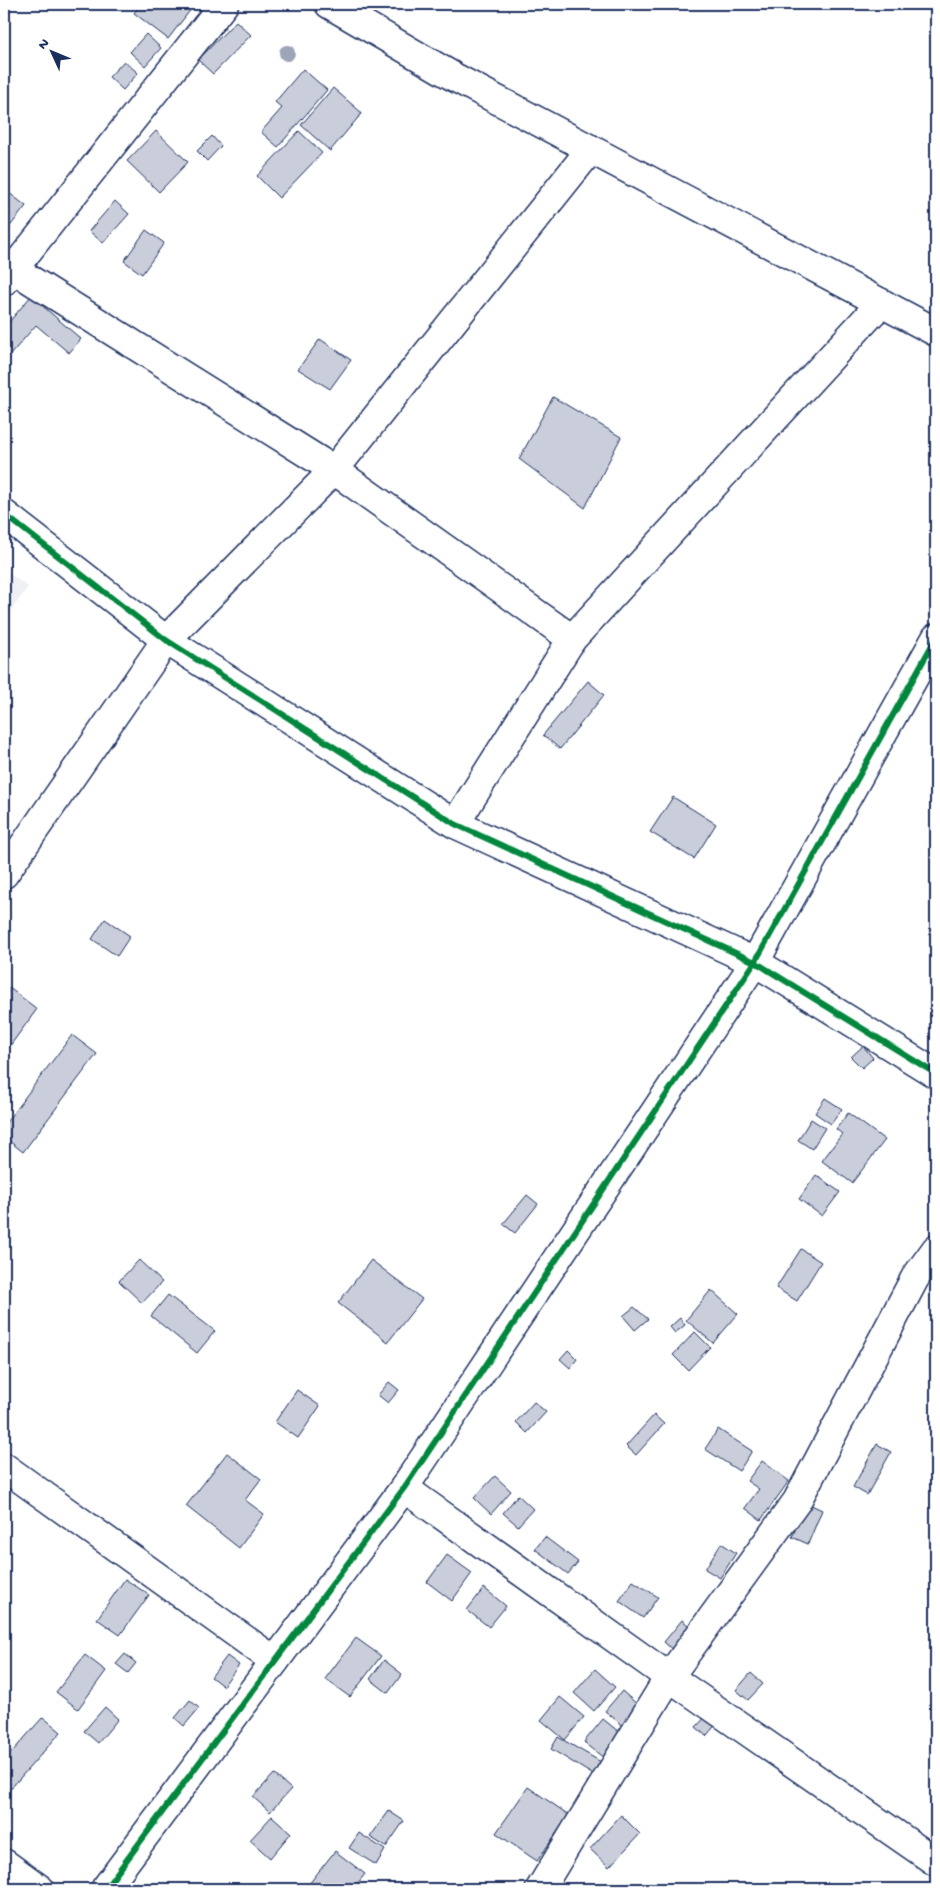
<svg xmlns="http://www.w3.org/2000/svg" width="940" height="1893" viewBox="0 0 940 1893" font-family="'Gochi Hand',sans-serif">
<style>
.built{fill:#eff0f4}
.building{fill:#caceda;stroke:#1b2f5e}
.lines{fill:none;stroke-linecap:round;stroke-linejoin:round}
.street-casing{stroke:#1b2f5e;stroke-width:31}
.secondary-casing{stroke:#1b2f5e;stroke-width:31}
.street{stroke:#fff;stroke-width:28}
.secondary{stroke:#fff;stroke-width:28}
.cycleway-casing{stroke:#fff;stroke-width:9}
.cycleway{stroke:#00873e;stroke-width:6}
.tree{fill:#9da5b9}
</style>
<rect width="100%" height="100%" fill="#fff"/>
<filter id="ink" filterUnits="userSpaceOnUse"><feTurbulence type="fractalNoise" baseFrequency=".02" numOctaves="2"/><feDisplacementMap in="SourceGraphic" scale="10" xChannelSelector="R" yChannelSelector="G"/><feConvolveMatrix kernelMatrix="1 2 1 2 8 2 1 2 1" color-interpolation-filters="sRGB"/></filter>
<g filter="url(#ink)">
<!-- built -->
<polygon class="built" points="4,570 28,587 4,620"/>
<!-- building -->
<g class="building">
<polygon points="141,4 195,4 168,39 134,13"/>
<polygon points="236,21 251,35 213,74 198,60"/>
<polygon points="146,34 161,48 145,66 130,52"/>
<polygon points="124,61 138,73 123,90 109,77"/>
<polygon points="303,69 327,90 278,147 261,132 282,108 275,102"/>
<polygon points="333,88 362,113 330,151 301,125"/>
<polygon points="156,131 188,162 159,192 127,161"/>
<polygon points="299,131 322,153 279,198 257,176"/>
<polygon points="212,136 221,146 207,161 197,151"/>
<polygon points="4,189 26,206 4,234"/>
<polygon points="115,201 129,214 103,243 89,231"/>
<polygon points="146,230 164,243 142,274 124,261"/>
<polygon points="31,296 81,339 69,353 36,325 4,362 4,328"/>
<polygon points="320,339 351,360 330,389 298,369"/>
<polygon points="553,397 621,437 585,508 519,459"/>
<polygon points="588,681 604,695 560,749 543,735"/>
<polygon points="673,797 716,824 694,859 650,832"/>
<polygon points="105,919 130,936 117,956 92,939"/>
<polygon points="8,987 37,1009 4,1054 4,992"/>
<polygon points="72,1035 97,1054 23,1152 4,1137 4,1125"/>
<polygon points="863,1046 873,1058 862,1068 851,1057"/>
<polygon points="825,1098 842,1109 831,1124 815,1113"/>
<polygon points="848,1113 885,1140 852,1183 822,1161 842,1134 836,1129"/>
<polygon points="811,1119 825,1128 812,1149 798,1140"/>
<polygon points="816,1175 840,1192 822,1216 799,1199"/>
<polygon points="527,1195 538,1204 515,1233 503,1224"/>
<polygon points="801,1249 821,1262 797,1301 776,1288"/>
<polygon points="139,1260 162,1282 142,1303 119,1281"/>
<polygon points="371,1260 422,1299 388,1342 338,1303"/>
<polygon points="711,1290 738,1314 713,1343 686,1320"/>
<polygon points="168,1295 215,1331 197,1353 151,1316"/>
<polygon points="634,1307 648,1319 635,1330 623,1316"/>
<polygon points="680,1318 685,1325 675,1333 670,1327"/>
<polygon points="695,1332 710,1347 688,1370 673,1355"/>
<polygon points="568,1350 577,1359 570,1368 560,1359"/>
<polygon points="389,1382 399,1390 388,1403 378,1395"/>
<polygon points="297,1390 320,1406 298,1438 275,1422"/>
<polygon points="534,1402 546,1412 527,1433 516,1422"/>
<polygon points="654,1415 664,1424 636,1455 626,1446"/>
<polygon points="718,1429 752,1451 739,1471 705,1449"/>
<polygon points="877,1444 891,1452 867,1495 853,1487"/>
<polygon points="227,1453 261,1479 245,1500 264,1514 239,1548 186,1506"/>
<polygon points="762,1461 789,1481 761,1520 745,1508 759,1489 747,1481"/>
<polygon points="495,1476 511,1491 491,1514 474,1498"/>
<polygon points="518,1495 533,1509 518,1526 503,1513"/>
<polygon points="807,1503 822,1510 808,1544 792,1537"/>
<polygon points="545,1537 578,1562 568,1574 535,1549"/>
<polygon points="721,1543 736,1553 720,1578 705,1569"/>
<polygon points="447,1555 472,1573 452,1601 427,1582"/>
<polygon points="125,1579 149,1595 120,1635 97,1619"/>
<polygon points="633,1581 658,1597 643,1618 619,1601"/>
<polygon points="484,1588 506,1606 489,1627 467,1610"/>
<polygon points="682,1620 698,1633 679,1656 664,1642"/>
<polygon points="356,1638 381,1656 350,1697 325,1679"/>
<polygon points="125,1654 136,1663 128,1673 116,1664"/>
<polygon points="85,1655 106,1671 78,1709 56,1692"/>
<polygon points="227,1656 239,1665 223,1686 211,1677"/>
<polygon points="384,1660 402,1674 388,1693 370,1679"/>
<polygon points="595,1669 615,1687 594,1711 574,1693"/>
<polygon points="751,1673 763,1684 748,1700 736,1690"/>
<polygon points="622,1691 639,1706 622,1725 605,1711"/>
<polygon points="560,1697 584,1717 565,1740 541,1720"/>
<polygon points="190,1700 199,1708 184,1726 175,1718"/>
<polygon points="105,1707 118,1719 98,1743 84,1731"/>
<polygon points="710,1712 719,1721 706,1736 696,1727"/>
<polygon points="43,1717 61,1732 4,1796 4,1761"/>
<polygon points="603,1719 624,1736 605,1759 584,1742"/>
<polygon points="558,1737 608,1766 600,1779 551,1749"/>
<polygon points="274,1774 291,1789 270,1812 253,1797"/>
<polygon points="528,1787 569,1815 537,1861 496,1833"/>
<polygon points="389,1811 404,1821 386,1847 370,1837"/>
<polygon points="621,1815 640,1834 609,1867 590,1849"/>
<polygon points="272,1816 291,1833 270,1858 250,1840"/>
<polygon points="359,1833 385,1850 376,1865 349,1848"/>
<polygon points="335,1851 365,1874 353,1889 305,1889"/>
</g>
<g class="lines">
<!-- street casing -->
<g class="street-casing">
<g id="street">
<polyline points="13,269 334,470 572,639"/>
<polyline points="4,281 224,4"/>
<polyline points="4,514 166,640 455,824 755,962 936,1074"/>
<polyline points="455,824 572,639 881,303"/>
<polyline points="4,874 166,640 334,470 591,149"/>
<polyline points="4,1467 275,1661"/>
<polyline points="404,1488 669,1677 936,1862"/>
<polyline points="4,1863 40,1889"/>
<polyline points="105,1889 404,1488 755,962 936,638"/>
<polyline points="540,1889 669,1677 797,1501 915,1278 936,1249"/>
</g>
</g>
<!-- secondary casing -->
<g class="secondary-casing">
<polyline id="secondary" points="329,4 454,77 936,332"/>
</g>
<!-- street -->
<use href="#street" class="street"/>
<!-- secondary -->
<use href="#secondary" class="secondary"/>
<!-- cycleway casing -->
<g class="cycleway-casing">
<g id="cycleway">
<polyline points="4,514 166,640 455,824 755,962 936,1074"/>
<polyline points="105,1889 404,1488 755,962 936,638"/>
</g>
</g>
<!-- cycleway -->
<use href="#cycleway" class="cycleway"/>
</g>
<!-- trees -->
<circle class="tree" cx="287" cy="53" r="8"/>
</g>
<!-- margin -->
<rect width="940" height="1893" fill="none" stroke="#fff" stroke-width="20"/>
<rect x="10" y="10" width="920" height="1873" fill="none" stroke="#1b2f5e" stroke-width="2" filter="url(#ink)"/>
<!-- north arrow -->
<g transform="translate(52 52) rotate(314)" stroke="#ffffff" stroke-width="4" paint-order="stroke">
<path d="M0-4L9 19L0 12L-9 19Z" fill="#1b2f5e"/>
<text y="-8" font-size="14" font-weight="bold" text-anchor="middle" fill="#1b2f5e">N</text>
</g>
</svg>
